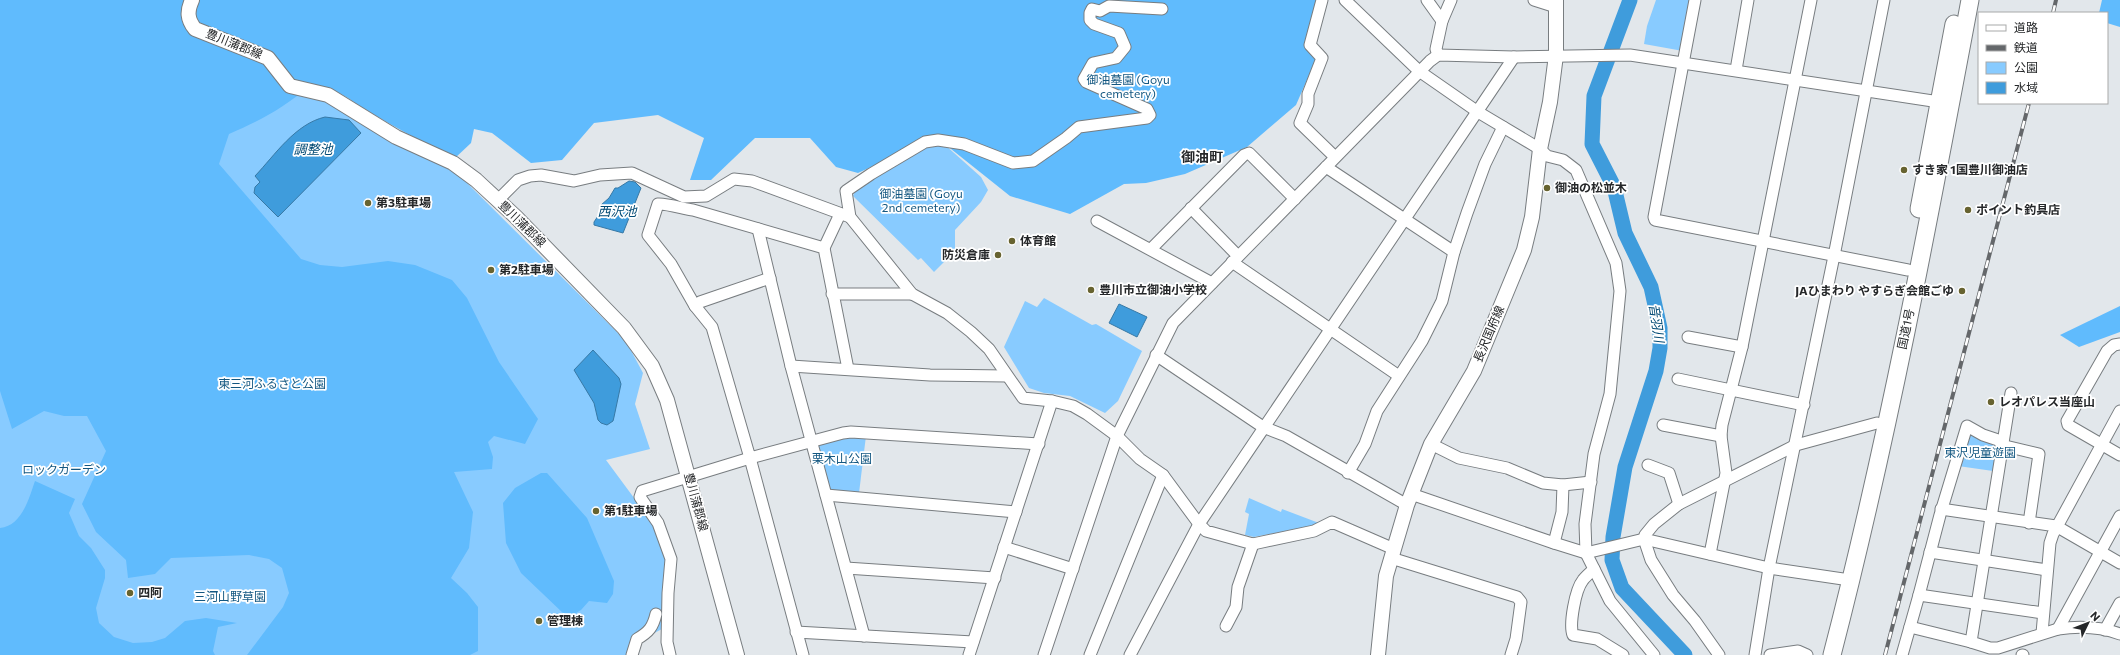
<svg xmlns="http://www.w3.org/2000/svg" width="2120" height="655" viewBox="0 0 2120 655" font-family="Commissioner,'Noto Sans JP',sans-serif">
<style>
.green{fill:#88cbff}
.forest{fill:#60bbfd}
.water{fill:#3f9cdc;stroke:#3779a6}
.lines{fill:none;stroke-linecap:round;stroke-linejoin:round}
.river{stroke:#3f9cdc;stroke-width:15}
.minor-casing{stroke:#787d80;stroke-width:13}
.major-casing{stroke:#787d80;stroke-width:16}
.highway-casing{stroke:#787d80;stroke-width:19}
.minor{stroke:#fff;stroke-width:11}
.major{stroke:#fff;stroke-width:14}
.highway{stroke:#fff;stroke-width:17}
.rail-casing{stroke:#64676a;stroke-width:4}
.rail{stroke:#fff;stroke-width:2.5;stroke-dasharray:8;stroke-linecap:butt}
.poi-dot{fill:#676330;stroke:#fff;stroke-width:1.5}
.labels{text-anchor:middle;stroke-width:3.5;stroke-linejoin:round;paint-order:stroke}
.street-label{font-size:12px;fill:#252729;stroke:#fff}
.park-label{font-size:12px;fill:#135781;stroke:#fff}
.poi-label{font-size:12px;font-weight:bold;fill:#252729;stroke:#fff;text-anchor:start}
.water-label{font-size:13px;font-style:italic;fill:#004973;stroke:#fff}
.quarter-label{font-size:14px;font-weight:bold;fill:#252729;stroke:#fff}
</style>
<rect width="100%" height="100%" fill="#e2e7eb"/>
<!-- green -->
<g class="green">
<polygon points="0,0 314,96 330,103 455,171 618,333 627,343 643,373 635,404 650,449 606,460 654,525 667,561 662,629 635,643 631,655 0,655"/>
<polygon points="1656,0 1692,0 1683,51 1644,44 1647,26"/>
<polygon points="944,144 981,177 988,190 981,202 955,230 955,251 934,272 921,258 918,260 853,196 856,189 929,145"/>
<polygon points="1044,298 1092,325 1096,324 1142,351 1118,401 1105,413 1070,396 1044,393 1029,388 1004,347 1025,301 1037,307"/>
<polygon points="1970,429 1997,442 1993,471 1958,466"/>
<polygon points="851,434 866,436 859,493 827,490 817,442"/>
<polygon points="1249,498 1281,512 1282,509 1319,523 1311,526 1254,537 1245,535 1249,514 1245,512"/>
</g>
<!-- forest -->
<g class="forest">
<path d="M 0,0 L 1317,0 L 1304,46 L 1316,59 L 1296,105 L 1247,147 L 1185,174 L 1146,183 L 1124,184 L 1070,214 L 1010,196 L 936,137 L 858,173 L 836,167 L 810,138 L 755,138 L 711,180 L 690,180 L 704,138 L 658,115 L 594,123 L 562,160 L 531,163 L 492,133 L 474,129 L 471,143 L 454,159 C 425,143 396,128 368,111 C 346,98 337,87 311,85 C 283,108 262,120 229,134 L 219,164 L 301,259 L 320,265 L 342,267 L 388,261 L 415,265 L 452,280 L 467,298 L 499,362 L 538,419 L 525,444 L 494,436 L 488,442 L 493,457 L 492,469 L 454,472 L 473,512 L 469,548 L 451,578 L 467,593 L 478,607 L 478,651 L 470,655 L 247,655 L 283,607 L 289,593 L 282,568 L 269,559 L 249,555 L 171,558 L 155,574 L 128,578 L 126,560 L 96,532 L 82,504 L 106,451 L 87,416 L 64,416 L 44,411 L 12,429 L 0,391 Z"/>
<polygon points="2102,0 2120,0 2120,27 2107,23 2107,13 2099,13"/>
<polygon points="2120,306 2120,332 2079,347 2060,335"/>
<polygon points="541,473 547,473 587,518 614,581 613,594 607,603 589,601 581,610 571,616 564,614 521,573 506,543 503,503 515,488"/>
<path d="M 35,481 L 75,499 L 69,513 L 79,536 L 91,548 L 105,570 L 105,578 L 96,608 L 99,623 L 114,637 L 133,643 L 152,642 L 165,638 L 185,621 L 206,618 L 237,623 L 218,627 L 213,651 L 215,655 L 0,655 L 0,528 C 22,526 29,498 35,481 Z"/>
</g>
<!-- water -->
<g class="water">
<path d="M 325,117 L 349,120 L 361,133 L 278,217 L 254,193 L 255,187 L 260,182 L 255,176 C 275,155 295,124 325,117 Z"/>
<polygon points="629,181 635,182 641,188 623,233 594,225 594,222 602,210 601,205 609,198 615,188 618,188"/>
<polygon points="1119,304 1147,317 1137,337 1109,323"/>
<polygon points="593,350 619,378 621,384 614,417 613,421 607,425 601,423 598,420 594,403 574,370"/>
</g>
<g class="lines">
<!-- river -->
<polyline class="river" points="1630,0 1594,96 1592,144 1614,187 1625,233 1651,287 1660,328 1660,348 1656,371 1625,467 1613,537 1612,560 1622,588 1685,655"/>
<!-- minor casing -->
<g class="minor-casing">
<g id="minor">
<polyline points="1322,0 1310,45 1322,58 1308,94 1308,104 1300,123 1335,157"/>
<polyline points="1345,0 1419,71 1478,112 1540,149 1547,156 1563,160 1576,170 1616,263 1620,291 1610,394 1594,454 1585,524 1586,553 1610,601 1654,655"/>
<polyline points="1427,0 1442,21 1436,49 1438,55"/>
<polyline points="1534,0 1556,7"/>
<polyline points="1695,0 1654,217 1655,220 1908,270"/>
<polyline points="1162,9 1109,6 1100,11 1092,9 1090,13 1090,20 1094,24 1119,33 1125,47 1116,58 1093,63 1084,79 1086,82 1147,109 1150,115 1147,118 1079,127 1066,138 1033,161 1013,163 964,144 938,140 925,142 871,174 846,191 850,217 912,294 947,313 971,332 989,349 1023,398 1052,401 1073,406 1087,414 1117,436 1140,459 1163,475 1199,524 1206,531 1253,544 1314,531 1332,522 1394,549"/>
<polyline points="1442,21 1451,0"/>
<polyline points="1736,70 1748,0"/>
<polyline points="1326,167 1454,252"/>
<polyline points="498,200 518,180 530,176 541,175 574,181 600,175 632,173 684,197 706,196 734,179 752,181 850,217"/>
<polyline points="1191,208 1238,256"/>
<polyline points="1097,221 1212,283"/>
<polyline points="758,229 791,366 864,636"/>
<polyline points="824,248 840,214"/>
<polyline points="1151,249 1244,155 1249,153 1295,199"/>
<polyline points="1232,262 1399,376"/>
<polyline points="770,278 700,302 695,306 712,327 750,458 843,433 851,432 1039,444"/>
<polyline points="832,294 912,294"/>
<path d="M 695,306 L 671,264 L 648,235 L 658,204 C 665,203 685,209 693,210 L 824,248 L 848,369"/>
<polyline points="1688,337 1742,347"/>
<polyline points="2120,344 2114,345 2107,351 2067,421 2068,425 2120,455"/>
<polyline points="1156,355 1263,427 1286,436 1407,505"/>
<polyline points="791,366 930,375 1007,376"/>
<polyline points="1678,379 1804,405"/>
<path d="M 2011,393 L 1971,642 L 1990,648 L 1998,648 L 2058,629 C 2078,626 2101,627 2120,634"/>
<polyline points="1663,425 1721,436"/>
<polyline points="1431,444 1459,458 1507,468 1543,483 1563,485 1591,482"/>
<polyline points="2001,445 2039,454 2029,523"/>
<polyline points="1648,465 1669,473 1679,504"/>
<polyline points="1348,473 1365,444 1377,411 1422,341 1442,301 1454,252 1467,213 1485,164 1503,127"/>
<polyline points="1411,494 1554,543 1586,553 1644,539 1769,568 1843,579"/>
<polyline points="826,495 1016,512"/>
<polyline points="1941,509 2056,526 2120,563"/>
<polyline points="1554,543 1562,512 1563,485"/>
<polyline points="1004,547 1073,569"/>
<polyline points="1930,552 2047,570"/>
<polyline points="1710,554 1726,473 1721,436 1722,425 1742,347 1811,0"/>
<polyline points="1391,558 1517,597 1521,602 1516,639 1511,655"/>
<polyline points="846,568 995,578"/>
<path d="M 1594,569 C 1591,572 1586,576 1583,580 C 1575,590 1569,625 1573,635 L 1597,639 L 1623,655"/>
<polyline points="1919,595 1940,515 1967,426 1983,435 2001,441"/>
<polyline points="1226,626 1236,607 1238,587 1253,544"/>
<polyline points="1910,627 1971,642"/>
<polyline points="2058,629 2120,516"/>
<polyline points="2105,630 2120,603"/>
<polyline points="796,632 973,642"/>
<polyline points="2042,633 2050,543 2053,534 2120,411"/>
<path d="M 632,655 L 637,639 C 649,632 653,627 656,614"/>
<polyline points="670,655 667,642 668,593 671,559 658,523 640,497 642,491 750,458 803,655"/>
<polyline points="969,655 1052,401"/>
<polyline points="1044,655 1117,436 1173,323 1430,61 1438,55 1514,57 1630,55 1946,103"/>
<polyline points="1090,655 1163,475"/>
<polyline points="1130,655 1199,524 1514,57"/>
<polyline points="1719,655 1695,621 1673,595 1651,560 1644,539 1645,535 1654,524 1679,504 1796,445 1877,423"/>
<polyline points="1755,655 1769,568 1834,256 1884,0"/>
<polyline points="1770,655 1798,651 1807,655"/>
<polyline points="1902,655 1919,595 2043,613"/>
<polyline points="2022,655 2023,655"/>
</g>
</g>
<!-- major casing -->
<g class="major-casing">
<g id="major">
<path d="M 192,0 C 187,11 187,19 195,29 L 268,58 L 290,86 L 328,95 L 396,137 L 453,163 L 476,180 L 516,217 L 624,328 L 652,366 L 667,400 L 737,655"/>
<polyline points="1378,655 1386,576 1407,505 1431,444 1474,371 1524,250 1532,217 1540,149 1550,102 1556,55 1556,0"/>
</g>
</g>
<!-- highway casing -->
<g class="highway-casing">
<g id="highway">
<polyline points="1919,209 1954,24"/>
<path d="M 1832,655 C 1888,439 1929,219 1970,0"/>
</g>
</g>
<!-- minor -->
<use href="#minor" class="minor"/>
<!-- major -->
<use href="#major" class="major"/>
<!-- highway -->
<use href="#highway" class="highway"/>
<!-- rail casing -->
<g class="rail-casing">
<g id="rail">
<polyline points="2053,13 2056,0"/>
<polyline points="1885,655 2029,103"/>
</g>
</g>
<!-- rail -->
<use href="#rail" class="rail"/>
</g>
<!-- markers -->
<g class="poi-dot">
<circle cx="1904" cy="170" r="4"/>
<circle cx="1547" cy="188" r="4"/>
<circle cx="368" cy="203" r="4"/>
<circle cx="1968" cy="210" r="4"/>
<circle cx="1012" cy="241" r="4"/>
<circle cx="998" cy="255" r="4"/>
<circle cx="491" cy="270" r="4"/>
<circle cx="1091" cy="290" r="4"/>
<circle cx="1962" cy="291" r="4"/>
<circle cx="1991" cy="402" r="4"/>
<circle cx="596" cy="511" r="4"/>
<circle cx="130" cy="593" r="4"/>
<circle cx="539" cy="621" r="4"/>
</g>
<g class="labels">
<!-- street labels -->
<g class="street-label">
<text transform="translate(234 44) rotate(22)" y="4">豊川蒲郡線</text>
<text transform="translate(522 224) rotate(44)" y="4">豊川蒲郡線</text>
<text transform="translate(1906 329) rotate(-78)" y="4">国道1号</text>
<text transform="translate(1489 334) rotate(-67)" y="4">長沢国府線</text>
<text transform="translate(696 502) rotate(75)" y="4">豊川蒲郡線</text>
</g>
<!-- park labels -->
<g class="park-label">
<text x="1128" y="84">御油墓園 (Goyu<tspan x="1128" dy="14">cemetery)</tspan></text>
<text x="921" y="198">御油墓園 (Goyu<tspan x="921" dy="14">2nd cemetery)</tspan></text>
<text x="272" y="388">東三河ふるさと公園</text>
<text x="1980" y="457">東沢児童遊園</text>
<text x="842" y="463">栗木山公園</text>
<text x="64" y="474">ロックガーデン</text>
<text x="230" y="601">三河山野草園</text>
</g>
<!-- poi labels -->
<g class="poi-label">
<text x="1912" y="174">すき家 1国豊川御油店</text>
<text x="1555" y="192">御油の松並木</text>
<text x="376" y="207">第3駐車場</text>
<text x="1976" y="214">ポイント釣具店</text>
<text x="1020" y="245">体育館</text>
<text x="990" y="259" text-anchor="end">防災倉庫</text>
<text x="499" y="274">第2駐車場</text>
<text x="1099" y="294">豊川市立御油小学校</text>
<text x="1954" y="295" text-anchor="end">JAひまわり やすらぎ会館ごゆ</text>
<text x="1999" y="406">レオパレス当座山</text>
<text x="604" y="515">第1駐車場</text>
<text x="138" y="597">四阿</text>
<text x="547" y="625">管理棟</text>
</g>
<!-- water labels -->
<g class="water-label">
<text x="313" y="154">調整池</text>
<text x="617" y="216">西沢池</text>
<text transform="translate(1657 323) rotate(82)" y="5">音羽川</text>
</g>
<!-- quarter labels -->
<g class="quarter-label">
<text x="1202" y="162">御油町</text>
</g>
</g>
<!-- legend -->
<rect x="1978" y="12" width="130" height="92" fill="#ffffff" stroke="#a8a9a9"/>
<rect x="1986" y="25" width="20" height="6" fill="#ffffff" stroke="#a8a9a9"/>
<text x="2014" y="32" font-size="12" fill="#252729">道路</text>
<rect x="1986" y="45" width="20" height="6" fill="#64676a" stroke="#a8a9a9"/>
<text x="2014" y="52" font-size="12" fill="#252729">鉄道</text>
<rect x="1986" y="62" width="20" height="12" fill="#88cbff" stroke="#a8a9a9"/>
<text x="2014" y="72" font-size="12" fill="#252729">公園</text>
<rect x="1986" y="82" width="20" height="12" fill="#3f9cdc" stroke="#a8a9a9"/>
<text x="2014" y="92" font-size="12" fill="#252729">水域</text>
<!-- north arrow -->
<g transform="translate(2088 623) rotate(47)" stroke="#ffffff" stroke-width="3" paint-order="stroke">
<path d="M0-3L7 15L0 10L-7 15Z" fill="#252729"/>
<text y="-6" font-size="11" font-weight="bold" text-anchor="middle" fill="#252729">N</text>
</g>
</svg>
